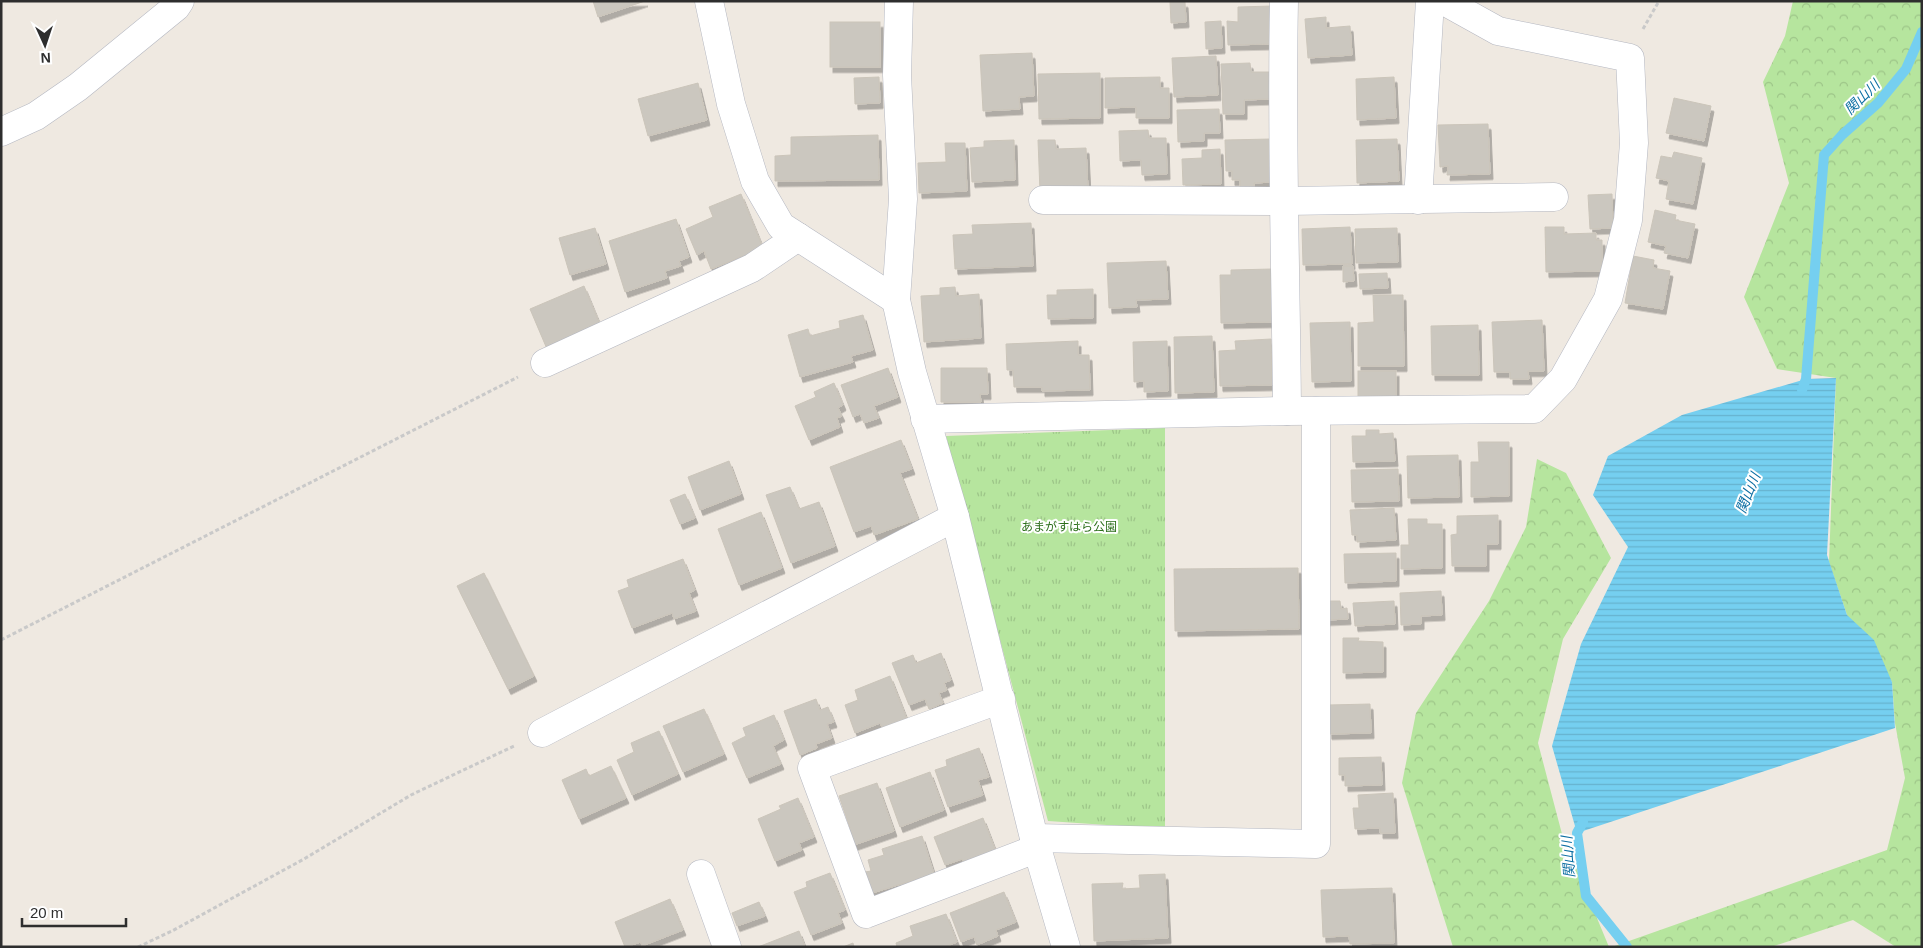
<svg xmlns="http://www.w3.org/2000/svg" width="1923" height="948" viewBox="0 0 1923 948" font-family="Helvetica,'Noto Sans JP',sans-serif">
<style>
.forest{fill:url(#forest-crowns)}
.park{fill:url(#park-tufts)}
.water{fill:url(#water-rules)}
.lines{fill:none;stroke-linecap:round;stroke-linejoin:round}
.stream{stroke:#75cff0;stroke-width:10}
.building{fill:#cbc7bf;stroke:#cbc5ba;filter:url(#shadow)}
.minor-casing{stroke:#b4b7c1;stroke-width:29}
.path{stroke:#c9c9c9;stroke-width:3;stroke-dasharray:4 2.5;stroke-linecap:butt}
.minor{stroke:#fff;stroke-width:28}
.labels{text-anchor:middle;stroke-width:4;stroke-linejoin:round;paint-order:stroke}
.park-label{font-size:12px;fill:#2c6e1b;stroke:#fff}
.water-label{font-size:14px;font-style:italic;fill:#0d6fa3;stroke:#fff}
</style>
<defs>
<pattern id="forest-crowns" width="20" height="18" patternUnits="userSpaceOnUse" patternTransform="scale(1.25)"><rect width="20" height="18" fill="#b6e59e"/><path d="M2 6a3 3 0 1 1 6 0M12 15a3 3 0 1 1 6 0" fill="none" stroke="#9dc588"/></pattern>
<pattern id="park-tufts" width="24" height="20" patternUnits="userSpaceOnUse" patternTransform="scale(1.25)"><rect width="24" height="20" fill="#b6e59e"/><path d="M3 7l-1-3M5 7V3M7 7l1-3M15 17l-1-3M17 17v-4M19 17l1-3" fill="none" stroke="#9dc588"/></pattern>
<pattern id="water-rules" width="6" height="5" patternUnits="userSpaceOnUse" patternTransform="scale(1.25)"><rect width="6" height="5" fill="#75cff0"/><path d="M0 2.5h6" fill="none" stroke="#66b2ce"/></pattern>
<filter id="shadow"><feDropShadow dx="3" dy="5.5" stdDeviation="0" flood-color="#0004"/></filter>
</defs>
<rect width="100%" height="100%" fill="#efe9e1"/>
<!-- forest -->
<g class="forest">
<polygon points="1793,1 1922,1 1922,947 1896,947 1853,920 1771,947 1612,947 1887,850 1905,778 1895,723 1892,682 1847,615 1829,562 1836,378 1777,369 1744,297 1789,183 1763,82 1785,36"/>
<polygon points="1537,459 1566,473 1611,558 1563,639 1538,743 1562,834 1609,947 1453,947 1402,783 1416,713 1489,601 1526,527"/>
</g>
<!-- park -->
<polygon class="park" points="1165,428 1165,829 1048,821 946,436"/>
<!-- water -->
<polygon class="water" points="1836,378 1827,555 1847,615 1874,640 1892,682 1895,728 1577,833 1552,746 1581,644 1628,547 1593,495 1608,456 1682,415 1806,379"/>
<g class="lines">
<!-- stream -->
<g class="stream">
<polyline points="1802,390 1806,379 1824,155 1842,135 1878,103 1906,69 1922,32"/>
<polyline points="1583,822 1577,833 1586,896 1627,947"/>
</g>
</g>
<!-- building -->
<g class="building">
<polygon points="593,1 645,1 598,17"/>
<polygon points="1170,2 1185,2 1186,22 1171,23"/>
<polygon points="1272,6 1273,44 1228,45 1227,21 1238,22 1238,7"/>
<polygon points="1326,17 1326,28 1350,26 1352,55 1308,58 1305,19"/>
<polygon points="1221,21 1222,48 1206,49 1205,22"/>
<rect x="830" y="22" width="50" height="45"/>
<polygon points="1032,53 1034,96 1019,97 1020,109 983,111 980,55"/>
<polygon points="1216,56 1218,95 1174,97 1172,58"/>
<polygon points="1250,63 1251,72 1270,72 1271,99 1244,100 1244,114 1223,114 1221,64"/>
<polygon points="1100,73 1100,118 1039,119 1038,74"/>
<polygon points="879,77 880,103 855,104 854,78"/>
<polygon points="1160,77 1160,88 1169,88 1169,118 1136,118 1136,107 1105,108 1105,78"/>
<polygon points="1394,77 1396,118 1357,120 1356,79"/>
<polygon points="698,83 707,120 648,136 638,99"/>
<polygon points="1674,98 1711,106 1704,141 1666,133"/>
<polygon points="1219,109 1220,133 1204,133 1204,141 1178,142 1177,110"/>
<polygon points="1488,124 1490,174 1447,175 1448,166 1440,167 1438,125"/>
<polygon points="1148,130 1149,138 1166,138 1167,174 1142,175 1141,160 1120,161 1119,131"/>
<polygon points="878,135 879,180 775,181 775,156 791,155 791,137"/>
<polygon points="1271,139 1272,182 1254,183 1255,190 1240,190 1240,180 1232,180 1232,171 1226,171 1225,140"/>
<polygon points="1397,139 1399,181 1357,183 1356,140"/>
<polygon points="1014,140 1015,180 972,182 970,148 984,147 984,141"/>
<polygon points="1038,140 1055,140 1056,149 1086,148 1088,190 1040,192"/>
<polygon points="945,143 965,143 967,191 919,193 918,163 946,162"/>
<polygon points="1220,149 1221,184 1183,185 1182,159 1202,158 1202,150"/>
<polygon points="1674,152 1702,158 1693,204 1666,199 1669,181 1656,178 1661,156 1672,158"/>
<polygon points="741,194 763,248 711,269 704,251 697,255 686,229 713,217 709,207"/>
<polygon points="1612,194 1613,228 1590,229 1588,195"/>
<polygon points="1655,210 1676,215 1675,220 1695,224 1688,258 1664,253 1666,246 1648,242"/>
<polygon points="676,219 689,257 679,261 681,266 665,271 667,278 625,292 609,241"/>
<polygon points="1031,223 1033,266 955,269 953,235 973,234 972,225"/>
<polygon points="1350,227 1352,264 1303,265 1302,229"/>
<polygon points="1545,227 1564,227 1564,234 1596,233 1596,240 1602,240 1602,271 1546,272"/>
<polygon points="595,228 606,264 570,275 559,238"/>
<polygon points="1397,228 1398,262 1356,263 1355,229"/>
<polygon points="1633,256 1654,260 1653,268 1670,271 1663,309 1625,303"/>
<polygon points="1166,261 1168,299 1136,300 1137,307 1109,308 1107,263"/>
<polygon points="1343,266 1353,266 1354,281 1343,282"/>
<polygon points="1272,269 1272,322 1221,323 1220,275 1231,275 1231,270"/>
<polygon points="1387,273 1388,288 1360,289 1359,274"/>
<polygon points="584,286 601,327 547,349 530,309"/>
<polygon points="955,287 956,296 979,294 981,338 924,342 921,296 940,295 940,288"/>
<polygon points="1093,289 1093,318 1048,319 1047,295 1057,295 1057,290"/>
<polygon points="1373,295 1403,295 1404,366 1358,366 1358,323 1374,322"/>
<polygon points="863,315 873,350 851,356 853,362 800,377 788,335 808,329 810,336 840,328 839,321"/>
<polygon points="1542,320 1544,371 1528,371 1529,379 1510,379 1510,372 1494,372 1492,322"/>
<polygon points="1350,322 1351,381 1312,382 1310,323"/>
<polygon points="1478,325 1479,375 1432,375 1431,326"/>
<polygon points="1212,336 1214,392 1175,393 1174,337"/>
<polygon points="1271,339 1272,385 1220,386 1219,351 1236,350 1235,341"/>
<polygon points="1078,341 1078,355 1089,355 1090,390 1042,391 1042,387 1014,387 1013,370 1007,370 1006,344"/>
<polygon points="1167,341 1168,391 1144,392 1144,381 1134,382 1133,342"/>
<polygon points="888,368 898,397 874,406 879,418 864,423 860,414 853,417 841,385"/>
<polygon points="941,368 987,368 988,394 980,394 981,402 941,402"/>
<rect x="1358" y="371" width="38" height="28"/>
<polygon points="834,383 843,405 838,408 842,416 837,418 840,427 809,440 795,406 816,397 814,392"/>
<polygon points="1366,430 1379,430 1379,434 1393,433 1395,461 1353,462 1352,436 1366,436"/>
<polygon points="901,440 912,469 900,473 918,519 874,535 871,526 854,532 830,467"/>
<polygon points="1478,442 1509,442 1509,496 1471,497 1471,462 1479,462"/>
<polygon points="1458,455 1459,497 1408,498 1407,456"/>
<polygon points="729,461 741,494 700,510 688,477"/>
<polygon points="1398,469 1399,501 1352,502 1351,470"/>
<polygon points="790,487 799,509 819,502 835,546 791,563 766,495"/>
<polygon points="685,494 695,518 680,524 670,500"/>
<polygon points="1394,508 1396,540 1357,542 1357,535 1352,535 1350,510"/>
<polygon points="761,512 782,568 739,585 718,529"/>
<polygon points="1498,515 1498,544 1486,544 1486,566 1452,566 1451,535 1457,534 1457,516"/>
<polygon points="1408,519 1427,519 1427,524 1442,524 1442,568 1401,569 1401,545 1409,545"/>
<polygon points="1396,553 1396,581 1345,583 1344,554"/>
<polygon points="683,559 695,590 689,593 696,611 674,619 672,613 632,628 618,591 629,587 627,580"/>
<polygon points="1298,568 1299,629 1175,631 1174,569"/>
<polygon points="484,573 534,676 508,689 457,586"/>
<polygon points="1441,591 1442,615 1421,616 1421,624 1401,625 1400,593"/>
<polygon points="1326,601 1340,601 1341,609 1347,608 1348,619 1327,620"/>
<polygon points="1394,601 1395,624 1355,626 1353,603"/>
<polygon points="1343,638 1359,638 1358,641 1383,642 1383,672 1343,673"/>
<polygon points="941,653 951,680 944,683 947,690 939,693 943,703 929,709 925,699 909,705 892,663 913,655 916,663"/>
<polygon points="890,676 908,722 884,732 880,723 855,733 845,705 858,700 855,690"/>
<polygon points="816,699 820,710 828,707 834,722 827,724 832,738 816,744 817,748 800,755 784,711"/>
<polygon points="1370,704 1371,733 1329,734 1328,705"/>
<polygon points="704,709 724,754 683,772 663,726"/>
<polygon points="774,715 784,740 773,746 781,764 747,778 732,743 746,736 743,728"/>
<polygon points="659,731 678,774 632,795 617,760 634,752 631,743"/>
<polygon points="979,748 989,777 978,780 983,795 948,807 935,770 947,766 946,760"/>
<polygon points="1381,757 1382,785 1345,786 1345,775 1339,775 1339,758"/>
<polygon points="611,766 626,798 579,819 562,780 586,769 589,776"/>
<polygon points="930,772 944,810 900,827 886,788"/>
<polygon points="877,783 894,831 851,846 845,830 850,828 839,796"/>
<polygon points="1393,793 1395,833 1380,833 1380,828 1355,829 1353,808 1359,808 1358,795"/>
<polygon points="798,798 814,837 799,843 802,850 775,861 758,819 781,809 779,806"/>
<polygon points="983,818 996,852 964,864 962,859 945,865 934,837"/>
<polygon points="922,836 934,874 872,893 865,872 871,871 868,860 884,855 882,849"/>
<polygon points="830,873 845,910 838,913 842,923 811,935 794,892 807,887 806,882"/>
<polygon points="1165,874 1168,938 1094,941 1092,884 1123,883 1122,889 1140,888 1139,875"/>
<polygon points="1392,888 1394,943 1350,944 1349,936 1323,937 1321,890"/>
<polygon points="1004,892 1016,922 996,930 998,936 977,945 974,937 961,942 950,913"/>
<polygon points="670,899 683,930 642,946 641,942 625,947 615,922"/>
<polygon points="759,902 765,916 737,926 732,913"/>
<polygon points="946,914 957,942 945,947 897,947 896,943 913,936 910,926"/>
<polygon points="799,931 805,947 758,947"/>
<polygon points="853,943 854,947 843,947"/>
</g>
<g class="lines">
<!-- minor casing -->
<g class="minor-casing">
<g id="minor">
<polyline points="709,1 731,104 755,181 781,226 896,300"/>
<polyline points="899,1 897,75 903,199 896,300 912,372 955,517 1034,838 1066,947"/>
<path d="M 1284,1 C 1281,138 1286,274 1287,411"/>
<polyline points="1,132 36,116 78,87 176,7 180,1"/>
<polyline points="1043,200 1285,201 1554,197"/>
<polyline points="1418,200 1430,1"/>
<polyline points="545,363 752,268 798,237"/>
<polyline points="925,419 1287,411 1534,409 1563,379 1608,299 1628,220 1634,143 1630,58 1498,31 1444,1"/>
<polyline points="1001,699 812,768 866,914 1038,848"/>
<polyline points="542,733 955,517"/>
<polyline points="1034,838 1316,844 1316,411"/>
<polyline points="701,874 727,947"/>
</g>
</g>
<!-- path -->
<g class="path">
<polyline points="1643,29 1659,1"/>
<polyline points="1,640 518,377"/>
<polyline points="138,947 172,931 304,859 411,795 514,746"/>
</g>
<!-- minor -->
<use href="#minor" class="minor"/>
</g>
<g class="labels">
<!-- park labels -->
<g class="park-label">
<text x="1069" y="531">あまがすはら公園</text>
</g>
<!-- water labels -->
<g class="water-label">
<text transform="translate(1862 97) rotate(-44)" y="5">関山川</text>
<text transform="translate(1748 493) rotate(-68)" y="5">関山川</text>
<text transform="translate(1568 857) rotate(-94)" y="5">関山川</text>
</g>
</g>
<!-- border -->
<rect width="1923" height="948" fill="none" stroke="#2e2e2e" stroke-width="5"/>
<!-- north arrow -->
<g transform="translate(45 45) rotate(177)" stroke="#ffffff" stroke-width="4" paint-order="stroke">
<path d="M0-4L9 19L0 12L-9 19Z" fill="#2e2e2e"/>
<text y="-8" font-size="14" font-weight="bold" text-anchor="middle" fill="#2e2e2e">N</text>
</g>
<!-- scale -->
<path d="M22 918v8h104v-8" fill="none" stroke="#2e2e2e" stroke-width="2.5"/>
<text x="30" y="918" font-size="15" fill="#2e2e2e" stroke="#ffffff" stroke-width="4" paint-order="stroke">20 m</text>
</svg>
